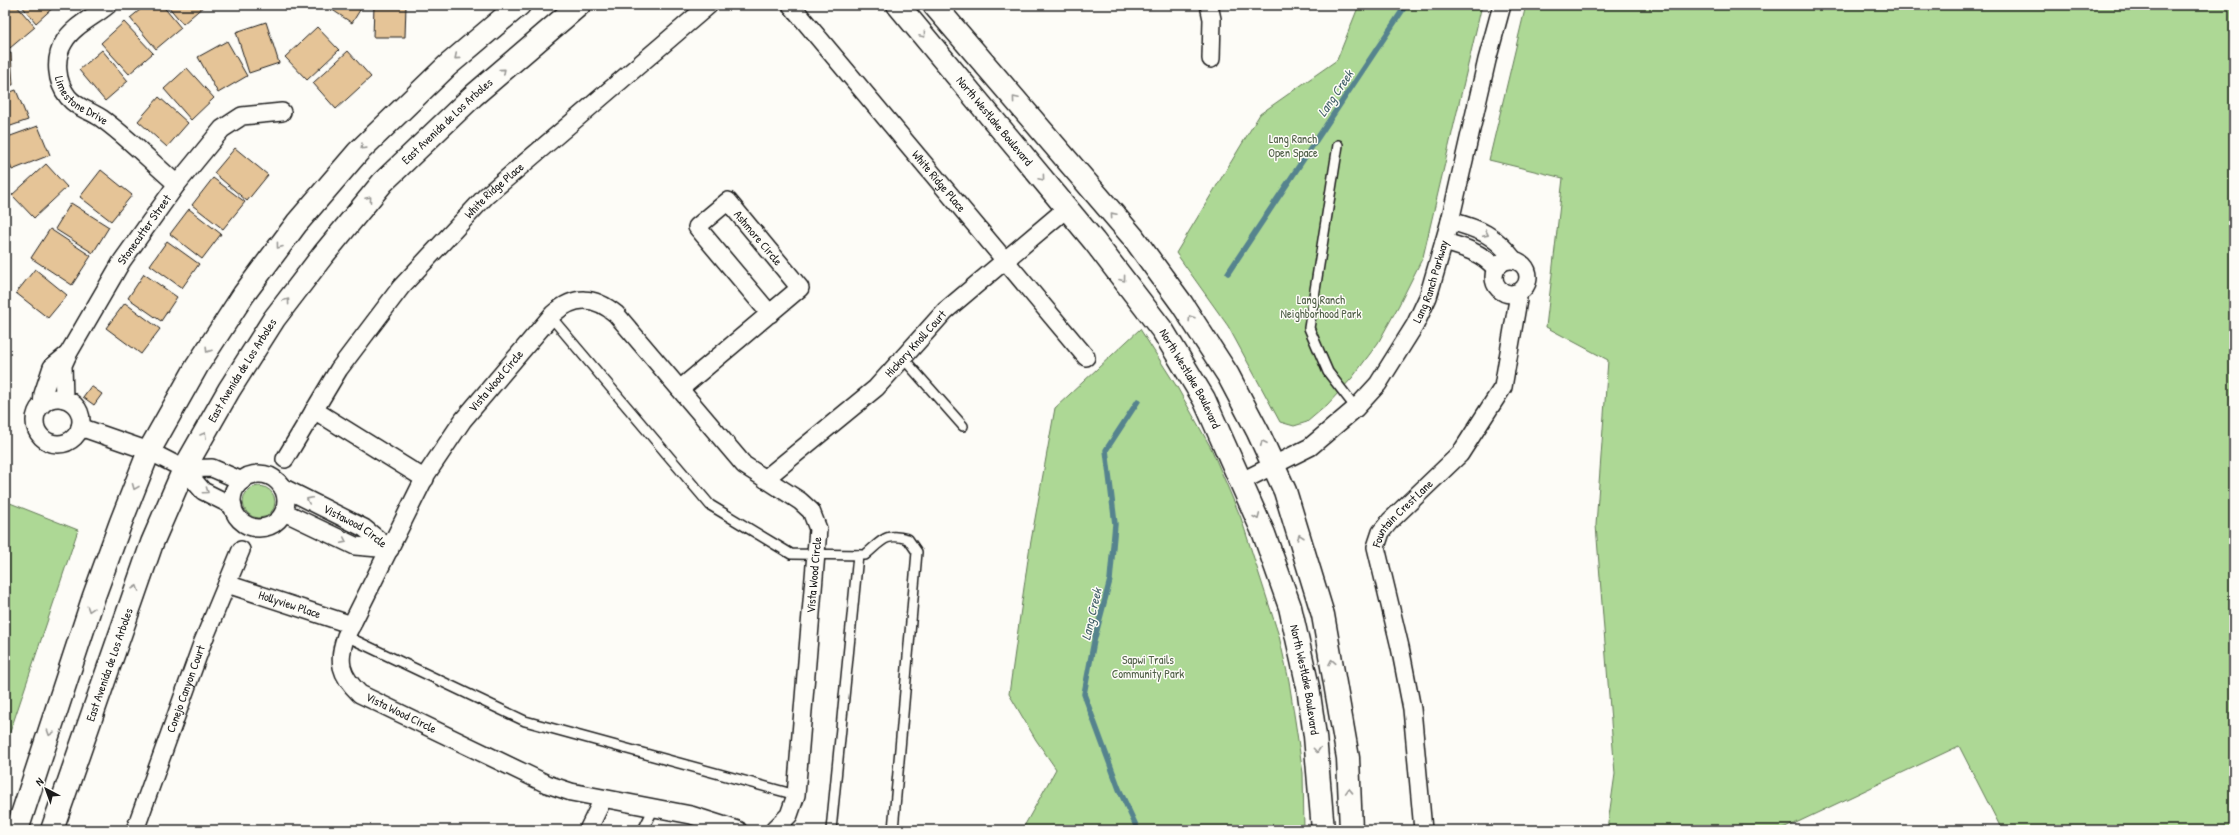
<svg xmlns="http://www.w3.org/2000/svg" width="2239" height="835" viewBox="0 0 2239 835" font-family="'Patrick Hand',sans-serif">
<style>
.green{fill:#add895;stroke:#647a58}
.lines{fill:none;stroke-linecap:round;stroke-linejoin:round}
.stream{stroke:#55838e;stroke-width:5.5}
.building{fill:#e5c497;stroke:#1c1c1c}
.lane-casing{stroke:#1c1c1c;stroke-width:12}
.street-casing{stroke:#1c1c1c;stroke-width:20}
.secondary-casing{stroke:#1c1c1c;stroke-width:25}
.lane{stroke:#fdfcf7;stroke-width:9}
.street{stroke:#fdfcf7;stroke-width:17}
.secondary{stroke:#fdfcf7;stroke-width:22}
.oneway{stroke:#989794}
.labels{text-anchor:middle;stroke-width:3;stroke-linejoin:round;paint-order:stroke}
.street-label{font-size:12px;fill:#1c1c1c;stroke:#fdfcf7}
.park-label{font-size:12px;fill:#4f5e46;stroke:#fdfcf7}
.water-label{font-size:13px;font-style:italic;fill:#426068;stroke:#fdfcf7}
</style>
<rect width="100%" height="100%" fill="#fdfcf7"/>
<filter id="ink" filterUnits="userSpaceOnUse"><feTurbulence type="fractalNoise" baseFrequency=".025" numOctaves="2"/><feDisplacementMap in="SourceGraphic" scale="8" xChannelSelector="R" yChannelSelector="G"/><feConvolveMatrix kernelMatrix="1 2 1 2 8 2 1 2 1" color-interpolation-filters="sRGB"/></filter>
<g filter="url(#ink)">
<!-- green -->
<g class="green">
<polygon points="1359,5 1482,5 1423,257 1399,305 1378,343 1352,378 1327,405 1307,422 1294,426 1280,422 1228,326 1176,253 1260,114 1337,60"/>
<polygon points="1526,5 2234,5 2234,830 2002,830 1959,746 1781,830 1607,830 1615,774 1596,525 1608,360 1546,327 1563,178 1489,160"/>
<polygon points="1140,329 1177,387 1211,448 1241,518 1279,636 1289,681 1303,773 1304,830 1022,830 1056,769 1036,740 1009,694 1029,552 1055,408"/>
<circle cx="259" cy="502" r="16"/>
<polygon points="5,501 78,530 5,747"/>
</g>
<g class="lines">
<!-- stream -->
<g class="stream">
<polyline points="1228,273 1406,5"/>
<polyline points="1138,401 1106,450 1115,524 1110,580 1094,641 1084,694 1119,789 1138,830"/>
</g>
</g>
<!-- building -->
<g class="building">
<polygon points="5,5 16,5 35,27 10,48 5,42"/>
<polygon points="21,5 56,5 36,23"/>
<polygon points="146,5 162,5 181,28 156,49 130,18"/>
<polygon points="167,5 205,5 183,24"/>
<polygon points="325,5 363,5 352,23"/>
<polygon points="374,5 406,5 405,37 373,37"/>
<polygon points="124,22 153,53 129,74 101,43"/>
<polygon points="266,22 279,63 249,73 236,32"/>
<polygon points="317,27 339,50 307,80 285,57"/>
<polygon points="227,41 247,76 218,93 198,57"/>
<polygon points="102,50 128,81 105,101 79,70"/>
<polygon points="348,51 371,77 336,109 313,83"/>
<polygon points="11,53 13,85 5,85 5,54"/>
<polygon points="187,68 214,98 191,120 164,89"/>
<polygon points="16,90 28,120 5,128 5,94"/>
<polygon points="159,97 188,123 167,147 138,121"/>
<polygon points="38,126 50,155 12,170 5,151 5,138"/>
<polygon points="235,148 268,175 247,201 214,173"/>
<polygon points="46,164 67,187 34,218 12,195"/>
<polygon points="101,170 132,195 111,221 80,197"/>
<polygon points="213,178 245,202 223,229 192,205"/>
<polygon points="71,203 109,227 93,253 55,229"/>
<polygon points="189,209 221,234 202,259 170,234"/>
<polygon points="50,229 91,256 72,285 31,258"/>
<polygon points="167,241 199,264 182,288 150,265"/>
<polygon points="35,269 67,295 48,318 16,293"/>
<polygon points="144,274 177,297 161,321 128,298"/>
<polygon points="125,303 160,329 141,354 106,328"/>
<polygon points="91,386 102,394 94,405 83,397"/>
</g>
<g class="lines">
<!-- lane casing -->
<g class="lane-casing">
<g id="lane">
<polyline points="1338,145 1309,328 1328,372 1356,408"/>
<path d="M 551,317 L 710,505 L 791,554 L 865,555 C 882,541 885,532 908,539 L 917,552 L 893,830"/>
<polyline points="903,358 963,426"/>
<polyline points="346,636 525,721 796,795"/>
<polyline points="643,830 654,808"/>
<polyline points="831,830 858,555"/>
</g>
</g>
<!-- street casing -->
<g class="street-casing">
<g id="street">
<path id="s1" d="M 108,5 C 94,17 73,26 64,42 C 54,58 56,82 68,97 C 77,108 89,110 101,118 C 128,137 152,163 177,184"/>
<path id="s2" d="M 791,5 L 1086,357"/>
<polyline points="1209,5 1212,19 1211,59"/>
<path d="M 1450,221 C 1480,229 1495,235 1514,260"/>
<path d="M 1444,242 C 1463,247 1483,253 1496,269"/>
<circle cx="1511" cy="277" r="17"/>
<polyline points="680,389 800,288 728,201 697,227 770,314"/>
<circle cx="58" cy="421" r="23"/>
<path id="s3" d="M 64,399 L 63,365 L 68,354 L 122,261 L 177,184 L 222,129 L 242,116 L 282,112"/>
<polyline points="42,405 43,394 52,367 68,354"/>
<polyline points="314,410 425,479"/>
<polyline points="80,427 149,451 184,469 203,491 233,506"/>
<path id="s4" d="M 285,459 L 339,369 L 401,287 L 486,196 L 709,5"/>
<polyline points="184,469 212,468 242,481"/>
<circle cx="259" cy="501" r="27"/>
<path id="s5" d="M 765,479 L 876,388 L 945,311 L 1067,208"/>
<path id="s6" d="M 1242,481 L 1310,447 L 1356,408 L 1378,384 L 1415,325 L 1428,297 L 1450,221 L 1487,60 L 1502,5"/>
<path id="s7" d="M 282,487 L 364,528 L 390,549"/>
<polyline points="284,512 355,546 390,549"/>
<path id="s8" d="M 227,584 L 352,625"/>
<path id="s9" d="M 135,830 L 202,644 L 241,550"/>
<polyline points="588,830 603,799"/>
<path id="s10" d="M 738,830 L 691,815 L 571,792 L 547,784 L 360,694 C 340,675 337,661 346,636 L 426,475 L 463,420 L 553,314 C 575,295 594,296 616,314 L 744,465 L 800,501 L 811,511 L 818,529 L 796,795 L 789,815 L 774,830"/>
<path id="s11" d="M 1423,830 L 1412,709 L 1400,647 L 1376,547 L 1381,532 L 1390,521 L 1460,454 L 1503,387 L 1518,300 L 1516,293"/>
</g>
</g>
<!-- secondary casing -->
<g class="secondary-casing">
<g id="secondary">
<path id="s12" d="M 898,5 L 1094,241 L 1163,331 L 1204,399 L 1264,534 L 1290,607 L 1308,687 L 1315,736 L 1323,830"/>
<polyline points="934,5 1133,237 1182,304 1228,375 1258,432 1285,491 1323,615 1348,758 1351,830"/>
<polyline points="17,830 94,596 121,522 149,451 197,366 244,294 297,223 358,152 447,66 519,5"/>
<path id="s13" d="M 52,830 L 152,543 L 184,469 L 229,390 L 274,319 L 323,255 L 383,182 L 473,96 L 579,5"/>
</g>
</g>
<!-- lane -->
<use href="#lane" class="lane"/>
<!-- street -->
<use href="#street" class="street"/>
<!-- secondary -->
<use href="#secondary" class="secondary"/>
</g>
<!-- one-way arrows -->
<defs><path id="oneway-chevron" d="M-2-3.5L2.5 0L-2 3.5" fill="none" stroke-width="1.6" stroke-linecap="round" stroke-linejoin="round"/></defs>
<g class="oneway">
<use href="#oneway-chevron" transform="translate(923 35) rotate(50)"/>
<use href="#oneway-chevron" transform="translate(457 57) rotate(140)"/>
<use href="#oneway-chevron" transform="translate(503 71) rotate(-41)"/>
<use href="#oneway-chevron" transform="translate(1015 99) rotate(-130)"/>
<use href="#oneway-chevron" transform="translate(363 147) rotate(136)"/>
<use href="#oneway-chevron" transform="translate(1042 178) rotate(50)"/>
<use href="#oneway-chevron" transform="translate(369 199) rotate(-50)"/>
<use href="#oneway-chevron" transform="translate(1113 215) rotate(-131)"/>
<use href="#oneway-chevron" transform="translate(1486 234) rotate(26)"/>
<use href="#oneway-chevron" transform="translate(279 246) rotate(127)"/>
<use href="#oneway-chevron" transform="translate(1123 279) rotate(53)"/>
<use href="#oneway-chevron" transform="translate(287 301) rotate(-53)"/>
<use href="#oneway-chevron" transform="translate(1191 318) rotate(-123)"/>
<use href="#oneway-chevron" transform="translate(208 350) rotate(123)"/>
<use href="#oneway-chevron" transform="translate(204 435) rotate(-60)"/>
<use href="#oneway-chevron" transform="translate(1263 443) rotate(-115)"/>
<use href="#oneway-chevron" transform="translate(135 487) rotate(112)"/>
<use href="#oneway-chevron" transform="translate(206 491) rotate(35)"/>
<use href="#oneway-chevron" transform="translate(309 500) rotate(-154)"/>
<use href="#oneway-chevron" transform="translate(1257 517) rotate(67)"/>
<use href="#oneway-chevron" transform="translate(1300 537) rotate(-109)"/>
<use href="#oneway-chevron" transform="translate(344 541) rotate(26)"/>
<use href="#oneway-chevron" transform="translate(136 588) rotate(-71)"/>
<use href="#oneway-chevron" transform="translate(90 609) rotate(108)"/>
<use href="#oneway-chevron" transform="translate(1332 662) rotate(-101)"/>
<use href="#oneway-chevron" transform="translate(50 733) rotate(108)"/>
<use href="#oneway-chevron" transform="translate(1317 750) rotate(85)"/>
<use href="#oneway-chevron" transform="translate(1349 791) rotate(-92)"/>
</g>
</g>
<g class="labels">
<!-- street labels -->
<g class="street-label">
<text dy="4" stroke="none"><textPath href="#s1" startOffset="128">Limestone Drive</textPath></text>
<text dy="4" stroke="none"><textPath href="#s13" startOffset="823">East Avenida de Los Arboles</textPath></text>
<text dy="4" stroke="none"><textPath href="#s12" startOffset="151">North Westlake Boulevard</textPath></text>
<text dy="4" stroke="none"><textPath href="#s2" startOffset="230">White Ridge Place</textPath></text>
<text dy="4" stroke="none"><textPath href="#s4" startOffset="342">White Ridge Place</textPath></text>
<text dy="4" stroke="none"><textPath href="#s3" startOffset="192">Stonecutter Street</textPath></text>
<text transform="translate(758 238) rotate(50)" y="4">Ashmore Circle</text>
<text dy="4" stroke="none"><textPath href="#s6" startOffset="285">Lang Ranch Parkway</textPath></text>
<text dy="4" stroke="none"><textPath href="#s5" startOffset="203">Hickory Knoll Court</textPath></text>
<text dy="4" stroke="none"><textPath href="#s13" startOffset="499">East Avenida de Los Arboles</textPath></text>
<text dy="4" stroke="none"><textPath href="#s12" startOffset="475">North Westlake Boulevard</textPath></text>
<text dy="4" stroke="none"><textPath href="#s10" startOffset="766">Vista Wood Circle</textPath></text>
<text dy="4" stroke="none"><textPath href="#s11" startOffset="331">Fountain Crest Lane</textPath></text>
<text dy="4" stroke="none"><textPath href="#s7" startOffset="83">Vistawood Circle</textPath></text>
<text transform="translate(814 575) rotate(-85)" y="4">Vista Wood Circle</text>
<text dy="4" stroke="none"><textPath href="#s8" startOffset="66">Hollyview Place</textPath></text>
<text dy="4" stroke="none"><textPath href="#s13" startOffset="175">East Avenida de Los Arboles</textPath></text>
<text dy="4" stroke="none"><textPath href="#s12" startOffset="799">North Westlake Boulevard</textPath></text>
<text dy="4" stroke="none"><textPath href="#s9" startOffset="150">Conejo Canyon Court</textPath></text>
<text transform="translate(401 713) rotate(26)" y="4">Vista Wood Circle</text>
</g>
<!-- park labels -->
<g class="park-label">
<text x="1293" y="143">Lang Ranch<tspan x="1293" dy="14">Open Space</tspan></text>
<text x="1321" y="304">Lang Ranch<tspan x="1321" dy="14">Neighborhood Park</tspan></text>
<text x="1148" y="664">Sapwi Trails<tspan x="1148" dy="14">Community Park</tspan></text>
</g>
<!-- water labels -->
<g class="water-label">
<text transform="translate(1335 93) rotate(-56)" y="5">Lang Creek</text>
<text transform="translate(1091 614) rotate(-77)" y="5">Lang Creek</text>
</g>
</g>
<!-- margin -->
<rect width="2239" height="835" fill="none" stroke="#fdfcf7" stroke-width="20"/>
<rect x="10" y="10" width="2219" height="815" fill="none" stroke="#1c1c1c" stroke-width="1.5" filter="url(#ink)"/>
<!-- north arrow -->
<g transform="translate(46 789) rotate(319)" stroke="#fdfcf7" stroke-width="3" paint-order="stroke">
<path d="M0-3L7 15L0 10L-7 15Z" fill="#1c1c1c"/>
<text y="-6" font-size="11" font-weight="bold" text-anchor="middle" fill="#1c1c1c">N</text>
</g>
</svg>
